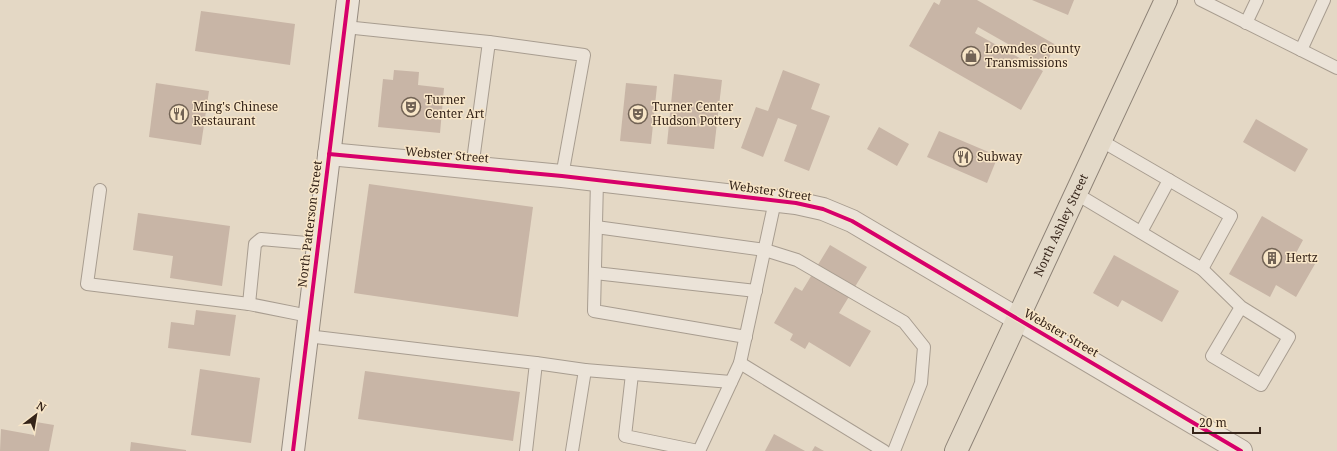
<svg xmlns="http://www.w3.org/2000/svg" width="1337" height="451" viewBox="0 0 1337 451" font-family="'Noto Serif',serif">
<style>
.building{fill:#c8b5a6}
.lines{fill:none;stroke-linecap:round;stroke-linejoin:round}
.service-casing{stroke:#a89d90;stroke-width:14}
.minor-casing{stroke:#a89d90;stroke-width:24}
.secondary-casing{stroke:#978c80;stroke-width:24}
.primary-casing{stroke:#8d8276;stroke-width:24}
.service{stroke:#ebe3d8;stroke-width:12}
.minor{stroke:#ebe3d8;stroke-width:22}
.secondary{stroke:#ebe3d8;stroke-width:22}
.primary{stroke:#e3d9c8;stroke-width:22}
.cycleway-casing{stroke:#f8e6c8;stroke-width:6}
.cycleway{stroke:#d6006c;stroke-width:4}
.labels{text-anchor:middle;stroke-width:3;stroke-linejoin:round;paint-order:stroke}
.poi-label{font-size:12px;fill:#352419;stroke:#f8e6c8;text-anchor:start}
.street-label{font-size:12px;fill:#352419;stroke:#f8e6c8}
</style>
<rect width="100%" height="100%" fill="#e4d8c5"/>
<!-- building -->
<g class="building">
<polygon points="941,0 977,0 1056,45 1045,65 978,27 975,33 1043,71 1021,110 909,46 934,2 939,5"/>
<polygon points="1032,0 1074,0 1068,15"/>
<polygon points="201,11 295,24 290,65 195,51"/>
<polygon points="394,70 419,72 418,85 444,88 440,133 378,127 383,79 393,80"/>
<polygon points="783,70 820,84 811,109 830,116 809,171 784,161 797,125 778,118 763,157 741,148 756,107 768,111"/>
<polygon points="674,74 722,80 714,149 667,144"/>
<polygon points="156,83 209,91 201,145 149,137"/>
<polygon points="626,83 657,86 651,144 620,141"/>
<polygon points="1256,119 1308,149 1295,172 1243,142"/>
<polygon points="879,127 909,144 897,166 867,149"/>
<polygon points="939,131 998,156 987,183 927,157"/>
<polygon points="369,184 533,207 518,317 354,293"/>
<polygon points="138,213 230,226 222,286 170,278 173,256 133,250"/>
<polygon points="1262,216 1303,240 1296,253 1315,264 1296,297 1276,285 1270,297 1229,274"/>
<polygon points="830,245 867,267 839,313 871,331 850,367 809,342 805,349 790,340 793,334 774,323 795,287 802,291"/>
<polygon points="1114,255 1179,291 1162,322 1122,300 1118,307 1093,293"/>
<polygon points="196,310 236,315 230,356 168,348 171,322 194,325"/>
<polygon points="200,369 260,378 251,443 191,435"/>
<polygon points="365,371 520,392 513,441 358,419"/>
<polygon points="36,422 54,425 49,451 0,451 1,429 34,435"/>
<polygon points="774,434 805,451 765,451"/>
<polygon points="131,442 186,450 186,451 130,451"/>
<polygon points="815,446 824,451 812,451"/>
</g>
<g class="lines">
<!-- service casing -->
<g class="service-casing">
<g id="service">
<polyline points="1201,0 1337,68"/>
<polyline points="1246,23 1257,0"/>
<polyline points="345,27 489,42"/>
<polyline points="1301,50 1324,0"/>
<polyline points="472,168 489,42 584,55 562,176"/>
<polyline points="597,180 594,311 746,337"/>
<polyline points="100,190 87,284 249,304 309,316"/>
<polyline points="1075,193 1202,269 1231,216 1100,140"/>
<polyline points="596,227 765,250 797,260 904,322 924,347 921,383 894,451"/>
<polyline points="1141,232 1169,180"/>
<polyline points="1202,269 1241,307 1289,337 1261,385 1212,356 1241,307"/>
<polyline points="595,273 756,291"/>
<polyline points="249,304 255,244 261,239 318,244"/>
<polyline points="307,336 536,363 526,451"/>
<polyline points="536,363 585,370 572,451"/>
<polyline points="740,363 884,451"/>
<polyline points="585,370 731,382"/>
<polyline points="632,374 625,436 698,451"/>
<polyline points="699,451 740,363 775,201"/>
</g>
</g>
<!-- minor casing -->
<g class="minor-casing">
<polyline id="minor" points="329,154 562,176 796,203 823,209 852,221 1241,451"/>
</g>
<!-- secondary casing -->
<g class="secondary-casing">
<polyline id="secondary" points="293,451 348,0"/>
</g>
<!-- primary casing -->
<g class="primary-casing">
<g id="primary">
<path id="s1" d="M 956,451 L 1166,0"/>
</g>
</g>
<!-- service -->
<use href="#service" class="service"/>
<!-- minor -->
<use href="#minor" class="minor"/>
<!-- secondary -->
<use href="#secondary" class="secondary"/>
<!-- primary -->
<use href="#primary" class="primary"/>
<!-- cycleway casing -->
<g class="cycleway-casing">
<g id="cycleway">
<polyline points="329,154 562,176 796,203 823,209 852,221 1241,451"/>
<polyline points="293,451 348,0"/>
</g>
</g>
<!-- cycleway -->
<use href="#cycleway" class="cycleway"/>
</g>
<!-- icons -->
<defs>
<g id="shop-ring" transform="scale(1)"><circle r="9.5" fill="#f8e6c8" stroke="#726355" stroke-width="1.5"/><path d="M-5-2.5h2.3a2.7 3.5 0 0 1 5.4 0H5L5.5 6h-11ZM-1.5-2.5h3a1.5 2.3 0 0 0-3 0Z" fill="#726355"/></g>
<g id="theatre-ring" transform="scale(1)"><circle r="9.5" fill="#f8e6c8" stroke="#726355" stroke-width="1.5"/><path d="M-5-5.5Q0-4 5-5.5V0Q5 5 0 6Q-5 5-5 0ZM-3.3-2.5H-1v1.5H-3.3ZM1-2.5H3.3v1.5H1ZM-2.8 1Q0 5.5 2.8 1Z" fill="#726355"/></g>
<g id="restaurant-ring" transform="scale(1)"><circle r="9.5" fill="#f8e6c8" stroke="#726355" stroke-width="1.5"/><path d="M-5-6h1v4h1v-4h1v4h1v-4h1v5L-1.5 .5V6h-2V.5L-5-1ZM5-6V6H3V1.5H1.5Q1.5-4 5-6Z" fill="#726355"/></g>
<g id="building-ring" transform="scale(1)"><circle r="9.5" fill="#f8e6c8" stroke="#726355" stroke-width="1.5"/><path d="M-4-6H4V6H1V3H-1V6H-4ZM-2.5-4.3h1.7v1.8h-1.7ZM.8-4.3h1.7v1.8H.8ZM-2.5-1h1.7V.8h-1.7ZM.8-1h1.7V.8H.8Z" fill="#726355"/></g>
</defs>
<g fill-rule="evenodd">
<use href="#shop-ring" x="971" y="56"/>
<use href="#theatre-ring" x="411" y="107"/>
<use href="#restaurant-ring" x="179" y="114"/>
<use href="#theatre-ring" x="638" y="114"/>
<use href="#restaurant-ring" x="963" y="157"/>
<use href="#building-ring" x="1272" y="258"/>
</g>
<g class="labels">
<!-- poi labels -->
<g class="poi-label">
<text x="985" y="53">Lowndes County<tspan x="985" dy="14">Transmissions</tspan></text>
<text x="425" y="104">Turner<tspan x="425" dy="14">Center Art</tspan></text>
<text x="193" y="111">Ming's Chinese<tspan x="193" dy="14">Restaurant</tspan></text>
<text x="652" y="111">Turner Center<tspan x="652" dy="14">Hudson Pottery</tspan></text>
<text x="977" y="161">Subway</text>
<text x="1286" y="262">Hertz</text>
</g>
<!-- street labels -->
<g class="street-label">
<text transform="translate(447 155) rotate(5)" y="4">Webster Street</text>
<text transform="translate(770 191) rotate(8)" y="4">Webster Street</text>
<text transform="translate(310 224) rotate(-83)" y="4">North Patterson Street</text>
<text dy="4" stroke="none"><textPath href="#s1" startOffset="249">North Ashley Street</textPath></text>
<text transform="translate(1061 333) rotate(30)" y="4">Webster Street</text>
</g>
</g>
<!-- north arrow -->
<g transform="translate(36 415) rotate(31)" stroke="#f8e6c8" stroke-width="3" paint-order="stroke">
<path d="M0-3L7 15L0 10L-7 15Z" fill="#352419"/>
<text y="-6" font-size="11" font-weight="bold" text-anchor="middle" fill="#352419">N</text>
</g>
<!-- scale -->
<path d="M1193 427v6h67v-6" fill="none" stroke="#352419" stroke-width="2"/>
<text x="1199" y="427" font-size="12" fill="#352419" stroke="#f8e6c8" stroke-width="3" paint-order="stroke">20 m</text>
</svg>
